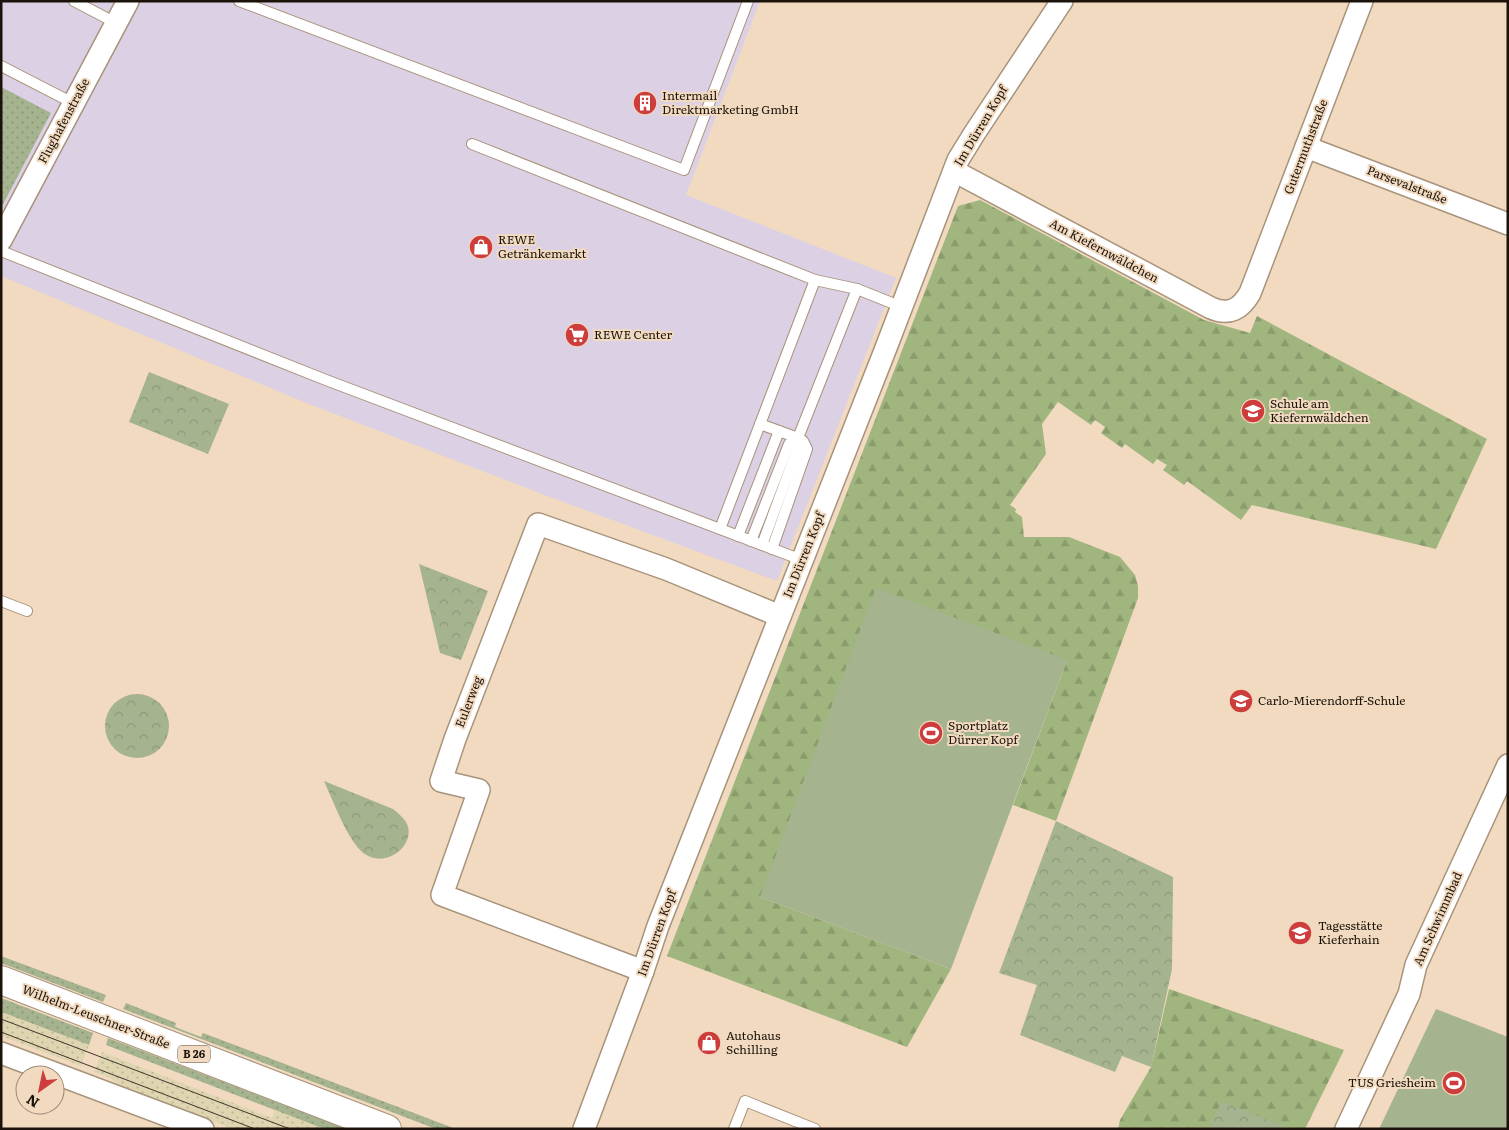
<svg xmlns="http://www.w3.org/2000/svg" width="1509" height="1130" viewBox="0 0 1509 1130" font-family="Literata,serif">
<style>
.commercial{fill:#dbd0e4}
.grass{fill:url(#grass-dots)}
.forest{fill:url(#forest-firs)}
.sand{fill:url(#sand-dots)}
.park{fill:url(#park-crowns)}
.pitch{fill:#a5b38f}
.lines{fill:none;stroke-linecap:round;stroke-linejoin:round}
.lane-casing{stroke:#a8937b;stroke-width:12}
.street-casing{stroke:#a8937b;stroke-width:24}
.primary-casing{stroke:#a8937b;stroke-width:30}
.lane{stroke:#fff;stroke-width:10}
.street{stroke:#fff;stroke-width:21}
.primary{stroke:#fff;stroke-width:28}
.tram{stroke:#403529;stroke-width:1}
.labels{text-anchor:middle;stroke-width:4;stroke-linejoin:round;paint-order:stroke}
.shield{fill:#f2dac1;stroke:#5c4f41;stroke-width:1}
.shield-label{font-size:11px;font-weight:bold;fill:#1b130a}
.poi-label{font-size:12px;fill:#1b130a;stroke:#f2dac1;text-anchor:start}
.street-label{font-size:12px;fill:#1b130a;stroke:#f2dac1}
</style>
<defs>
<pattern id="grass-dots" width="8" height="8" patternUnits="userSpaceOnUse" patternTransform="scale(1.25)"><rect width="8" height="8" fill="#a5b38f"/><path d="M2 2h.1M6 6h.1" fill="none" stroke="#8d997a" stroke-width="1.8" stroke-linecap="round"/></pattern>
<pattern id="forest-firs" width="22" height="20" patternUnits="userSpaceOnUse" patternTransform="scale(1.25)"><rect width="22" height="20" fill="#a1b57f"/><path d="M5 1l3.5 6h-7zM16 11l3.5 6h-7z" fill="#8a9b6c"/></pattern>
<pattern id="sand-dots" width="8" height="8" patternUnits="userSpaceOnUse" patternTransform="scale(1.25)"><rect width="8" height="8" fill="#dfd5b0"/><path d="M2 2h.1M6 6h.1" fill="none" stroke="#bfb696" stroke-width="1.8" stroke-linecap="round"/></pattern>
<pattern id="park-crowns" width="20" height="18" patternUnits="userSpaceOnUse" patternTransform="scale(1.25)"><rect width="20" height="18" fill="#a5b38f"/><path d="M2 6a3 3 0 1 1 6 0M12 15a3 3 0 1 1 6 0" fill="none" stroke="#8d997a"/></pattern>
</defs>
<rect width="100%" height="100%" fill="#f2dac1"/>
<!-- commercial -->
<polygon class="commercial" points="1,1 760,1 686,195 896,278 777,581 542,494 304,402 1,276"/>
<!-- grass -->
<g class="grass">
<polygon points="1,87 51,113 1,208"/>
<polygon points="1,956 106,995 103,1002 1,963"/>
<polygon points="1,998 93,1033 89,1045 1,1012"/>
<polygon points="126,1003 176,1023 175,1027 201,1037 203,1033 456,1129 436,1129 123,1009"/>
<polygon points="108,1038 347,1129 324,1129 106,1045"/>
</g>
<!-- forest -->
<g class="forest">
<polygon points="980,200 1204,320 1250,333 1257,316 1487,439 1436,549 1252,505 1241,520 1187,481 1184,485 1163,470 1167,465 1157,459 1153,464 1125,444 1122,448 1101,433 1105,427 1095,420 1091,425 1058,402 1042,424 1046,454 1010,505 1016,509 1015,512 1022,517 1024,537 1069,537 1120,557 1135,575 1138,586 1138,598 1056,821 1013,805 1067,660 760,897 951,969 907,1047 667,956 958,206"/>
<polygon points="1169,989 1344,1050 1305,1129 1118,1129 1120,1120 1151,1067"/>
</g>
<!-- sand -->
<g class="sand">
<polygon points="1,1012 89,1045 81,1066 1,1036"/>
<polygon points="102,1052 272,1118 275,1110 324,1129 233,1129 119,1085 110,1078 94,1072"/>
</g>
<!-- park -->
<g class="park">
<polygon points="149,372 229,404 208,454 129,422"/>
<polygon points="419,564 488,591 461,660 440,653"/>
<circle cx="137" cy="726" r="32"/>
<path d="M 324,781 L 393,809 C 398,813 403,817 406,822 C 419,845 382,874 359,849 C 345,833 333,801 324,781 Z"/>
<polygon points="1056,821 1173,877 1172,969 1151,1067 1122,1056 1115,1072 1020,1035 1037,985 999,973"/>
<polygon points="1221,1101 1283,1126 1282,1129 1210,1129"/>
</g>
<!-- pitch -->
<g class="pitch">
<polygon points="876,588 1067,660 951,969 760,897"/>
<polygon points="1436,1009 1508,1037 1508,1129 1379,1129"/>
</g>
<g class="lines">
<!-- lane casing -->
<g class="lane-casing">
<g id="lane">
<polyline points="74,1 116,23"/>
<polyline points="239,1 684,170 748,1"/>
<polyline points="1,66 73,103"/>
<polyline points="472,144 815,280 857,289 902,307"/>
<polyline points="1,251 326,380 802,560"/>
<polyline points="760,424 798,438 857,289"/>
<polyline points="720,529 815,280"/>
<polyline points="738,536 779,431"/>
<polyline points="751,541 789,444 798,438"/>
<polyline points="762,545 798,447 798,438"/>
<polyline points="772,549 807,449 803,441 798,438"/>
<polyline points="1,601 27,611"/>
<polyline points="734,1129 745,1101 815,1129"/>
</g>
</g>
<!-- street casing -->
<g class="street-casing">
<g id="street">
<polyline points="1306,147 1508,224"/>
<path d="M 954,171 L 1211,308 C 1229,316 1241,309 1250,293 L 1362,1"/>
<polyline points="1,240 128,1"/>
<polyline points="643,971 442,895 479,790 441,781 455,739 538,524 666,569 780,616"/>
<polyline points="1,1053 203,1129"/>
<polyline points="584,1129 643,971 658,926 884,353 958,160 974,134 1062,1"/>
<polyline points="1346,1129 1409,994 1416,965 1508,765"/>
</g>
</g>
<!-- primary casing -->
<g class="primary-casing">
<polyline id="primary" points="1,980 387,1129"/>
</g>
<!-- lane -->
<use href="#lane" class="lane"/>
<!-- street -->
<use href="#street" class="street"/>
<!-- primary -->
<use href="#primary" class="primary"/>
<!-- tram -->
<g class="tram">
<polyline points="1,1019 290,1129"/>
<polyline points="1,1032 255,1129"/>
</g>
</g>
<!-- icons -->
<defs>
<g id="building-disc" transform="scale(1.25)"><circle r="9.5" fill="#cc3d3c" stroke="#f2dac1"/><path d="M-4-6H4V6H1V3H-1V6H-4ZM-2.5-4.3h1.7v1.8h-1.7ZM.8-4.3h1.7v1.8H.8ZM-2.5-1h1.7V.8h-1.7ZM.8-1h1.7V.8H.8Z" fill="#fff"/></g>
<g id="shop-disc" transform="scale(1.25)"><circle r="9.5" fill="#cc3d3c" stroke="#f2dac1"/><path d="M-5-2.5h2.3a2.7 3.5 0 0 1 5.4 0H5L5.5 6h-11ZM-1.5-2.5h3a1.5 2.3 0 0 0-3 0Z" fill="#fff"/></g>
<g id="supermarket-disc" transform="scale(1.25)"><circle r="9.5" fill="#cc3d3c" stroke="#f2dac1"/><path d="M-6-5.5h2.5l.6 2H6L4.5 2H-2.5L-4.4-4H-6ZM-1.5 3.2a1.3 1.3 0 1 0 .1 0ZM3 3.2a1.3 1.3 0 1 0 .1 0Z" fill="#fff"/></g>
<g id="school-disc" transform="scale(1.25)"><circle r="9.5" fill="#cc3d3c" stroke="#f2dac1"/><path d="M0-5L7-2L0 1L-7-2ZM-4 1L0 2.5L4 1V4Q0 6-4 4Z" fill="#fff"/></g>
<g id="stadium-disc" transform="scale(1.25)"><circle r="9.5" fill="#cc3d3c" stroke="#f2dac1"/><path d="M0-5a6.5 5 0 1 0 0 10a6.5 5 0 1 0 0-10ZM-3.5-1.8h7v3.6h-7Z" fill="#fff"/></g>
</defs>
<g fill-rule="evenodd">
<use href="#building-disc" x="645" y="103"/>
<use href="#shop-disc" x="481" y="247"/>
<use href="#supermarket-disc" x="577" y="335"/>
<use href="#school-disc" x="1253" y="411"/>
<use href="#school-disc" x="1241" y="701"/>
<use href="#stadium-disc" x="931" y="733"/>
<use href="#school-disc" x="1300" y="933"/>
<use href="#shop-disc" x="709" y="1043"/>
<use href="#stadium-disc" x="1454" y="1083"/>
</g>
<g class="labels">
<!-- shield labels -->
<rect class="shield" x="178" y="1045.5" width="32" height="17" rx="4"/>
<g class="shield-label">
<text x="194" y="1058">B 26</text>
</g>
<!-- poi labels -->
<g class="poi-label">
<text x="662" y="100">Intermail<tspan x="662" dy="14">Direktmarketing GmbH</tspan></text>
<text x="498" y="244">REWE<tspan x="498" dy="14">Getränkemarkt</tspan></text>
<text x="594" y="339">REWE Center</text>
<text x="1270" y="408">Schule am<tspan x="1270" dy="14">Kiefernwäldchen</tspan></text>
<text x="1258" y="705">Carlo-Mierendorff-Schule</text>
<text x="948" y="730">Sportplatz<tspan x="948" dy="14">Dürrer Kopf</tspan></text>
<text x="1318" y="930">Tagesstätte<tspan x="1318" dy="14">Kieferhain</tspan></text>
<text x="726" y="1040">Autohaus<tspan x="726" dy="14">Schilling</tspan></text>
<text x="1436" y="1087" text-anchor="end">TUS Griesheim</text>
</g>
<!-- street labels -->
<g class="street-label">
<text transform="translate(64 121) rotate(-62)" y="4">Flughafenstraße</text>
<text transform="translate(981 126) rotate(-59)" y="4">Im Dürren Kopf</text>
<text transform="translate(1306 147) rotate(-69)" y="4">Gutermuthstraße</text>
<text transform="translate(1407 185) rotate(21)" y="4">Parsevalstraße</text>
<text transform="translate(1104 251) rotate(28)" y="4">Am Kiefernwäldchen</text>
<text transform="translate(804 555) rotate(-68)" y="4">Im Dürren Kopf</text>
<text transform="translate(469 702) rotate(-69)" y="4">Eulerweg</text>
<text transform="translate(1438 919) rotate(-66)" y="4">Am Schwimmbad</text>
<text transform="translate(657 933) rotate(-70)" y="4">Im Dürren Kopf</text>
<text transform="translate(96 1017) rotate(21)" y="4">Wilhelm-Leuschner-Straße</text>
</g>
</g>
<!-- border -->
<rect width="1509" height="1130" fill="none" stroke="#1b130a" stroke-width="5"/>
<!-- north arrow -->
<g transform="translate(40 1090) rotate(213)"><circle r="24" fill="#f2dac1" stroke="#9c8a78"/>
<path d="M0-4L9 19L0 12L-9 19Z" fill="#cc3d3c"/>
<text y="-8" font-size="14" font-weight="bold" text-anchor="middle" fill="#1b130a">N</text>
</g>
</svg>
